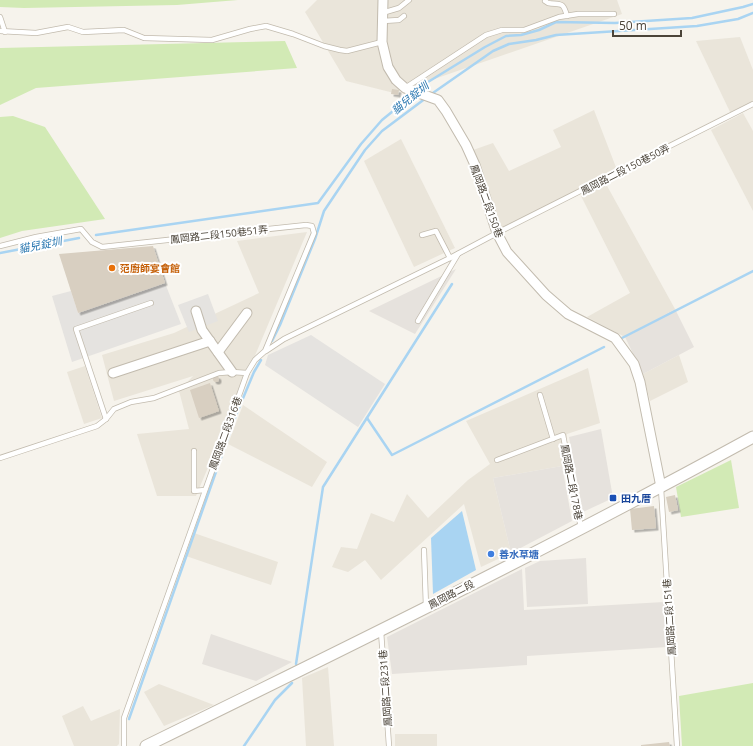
<svg xmlns="http://www.w3.org/2000/svg" width="753" height="746" viewBox="0 0 753 746" font-family="'Open Sans','Noto Sans TC',sans-serif">
<style>
.residential{fill:#eae5da}
.industrial{fill:#e6e2dd}
.green{fill:#d2eab5}
.parking{fill:#e5e3e0}
.water{fill:#a9d4f2}
.lines{fill:none;stroke-linecap:round;stroke-linejoin:round}
.stream{stroke:#a9d4f2;stroke-width:2.5}
.building{fill:#d8cfc1;filter:url(#shadow)}
.service-casing{stroke:#c2bbae;stroke-width:6}
.minor-casing{stroke:#c2bbae;stroke-width:11}
.tertiary-casing{stroke:#c2bbae;stroke-width:13}
.service{stroke:#fff;stroke-width:4.5}
.minor{stroke:#fff;stroke-width:9}
.tertiary{stroke:#fff;stroke-width:11}
.food-dot{fill:#e8710a;stroke:#fff;stroke-width:1.5}
.transit-dot{fill:#1a4fb4;stroke:#fff;stroke-width:1.5}
.shop-dot{fill:#3f7fe0;stroke:#fff;stroke-width:1.5}
.labels{text-anchor:middle;stroke-width:4;stroke-linejoin:round;paint-order:stroke}
.street-label{font-size:10px;fill:#4b4439;stroke:#fff}
.food-label{font-size:10px;font-weight:bold;fill:#c56008;stroke:#fff;text-anchor:start}
.transit-label{font-size:10px;font-weight:bold;fill:#164399;stroke:#fff;text-anchor:start}
.shop-label{font-size:10px;font-weight:bold;fill:#366cbe;stroke:#fff;text-anchor:start}
.water-label{font-size:11px;font-style:italic;fill:#2e7ab2;stroke:#fff}
</style>
<defs>
<filter id="shadow"><feDropShadow dx="2.5" dy="2.5" stdDeviation="0" flood-color="#0004"/></filter>
</defs>
<rect width="100%" height="100%" fill="#f6f3ec"/>
<!-- residential -->
<g class="residential">
<polygon points="317,0 617,0 622,14 394,93 346,81 305,12"/>
<polygon points="740,37 753,70 753,102 731,114 696,41"/>
<polygon points="594,110 617,170 499,230 473,150 493,143 509,171 561,147 553,130"/>
<polygon points="743,113 753,131 753,211 711,130"/>
<polygon points="401,139 455,248 414,267 364,161"/>
<polygon points="606,184 675,309 625,337 587,317 630,293 581,196"/>
<polygon points="307,232 196,496 157,496 137,434 189,429 179,391 193,376 114,401 102,355 174,333 259,293 237,241"/>
<polygon points="679,355 688,382 650,401 643,374"/>
<polygon points="85,366 102,418 84,424 67,372"/>
<polygon points="588,368 600,423 567,434 562,466 493,478 511,553 481,567 464,504 381,580 365,560 348,572 332,567 341,547 357,549 371,513 394,522 407,494 428,518 468,480 490,464 466,421"/>
<polygon points="243,405 327,462 312,487 228,444"/>
<polygon points="194,533 278,562 271,585 186,556"/>
<polygon points="328,667 334,746 306,746 302,678"/>
<polygon points="159,684 214,705 164,726 144,692"/>
<polygon points="83,706 91,721 120,709 119,744 117,746 74,746 62,716"/>
<rect x="395" y="734" width="42" height="12"/>
</g>
<!-- industrial -->
<g class="industrial">
<polygon points="456,269 415,334 369,311"/>
<polygon points="675,309 694,347 643,374 625,337"/>
<polygon points="601,429 613,498 583,512 569,437"/>
<polygon points="562,466 572,521 511,553 493,478"/>
<polygon points="586,558 588,604 527,607 525,568 540,561"/>
<polygon points="522,569 524,610 664,602 667,647 527,656 527,665 392,674 387,637"/>
<polygon points="211,634 292,662 256,681 202,664"/>
</g>
<!-- green -->
<g class="green">
<polygon points="0,0 238,0 177,5 24,8 0,7"/>
<polygon points="285,41 297,68 36,88 0,105 0,48"/>
<polygon points="13,116 45,127 105,219 22,231 0,238 0,117"/>
<polygon points="731,460 739,508 681,517 676,487"/>
<polygon points="753,683 753,746 682,746 679,696"/>
</g>
<!-- parking -->
<g class="parking">
<polygon points="165,283 181,324 72,362 52,296 71,291 78,313"/>
<polygon points="208,294 218,321 189,332 178,305"/>
<polygon points="311,335 385,384 358,427 265,365 268,355"/>
</g>
<!-- water -->
<polygon class="water" points="462,511 476,570 433,594 431,538"/>
<g class="lines">
<!-- stream -->
<g class="stream">
<polyline points="418,91 428,82 485,47 506,36 521,35 539,30 556,22 615,23 692,18 743,7 753,4"/>
<polyline points="430,95 493,51 509,44 536,40 556,35 697,26 738,19 753,13"/>
<polyline points="96,235 318,203 361,144 382,120 414,94"/>
<polyline points="0,253 79,238"/>
<polyline points="620,339 753,271"/>
<polyline points="272,341 280,325 315,239 324,211 365,150 382,131 426,98"/>
<polyline points="367,418 392,455 604,347"/>
<polyline points="296,664 323,487 452,284"/>
<polyline points="129,719 236,415 254,372 261,360"/>
<polyline points="244,746 275,700 292,683"/>
</g>
</g>
<!-- building -->
<g class="building">
<polygon points="392,89 399,90 398,95 391,94"/>
<polygon points="153,246 165,283 78,313 59,254"/>
<circle cx="216" cy="379" r="3"/>
<polygon points="210,383 219,411 199,418 190,390"/>
<polygon points="675,495 678,510 669,512 666,497"/>
<polygon points="654,506 656,528 632,530 630,509"/>
<polygon points="669,742 670,746 641,746 641,745"/>
</g>
<g class="lines">
<!-- service casing -->
<g class="service-casing">
<g id="service">
<path d="M 545,1 L 548,3 C 561,5 563,1 567,16"/>
<polyline points="382,13 399,8 409,0"/>
<polyline points="0,17 5,32"/>
<polyline points="383,21 399,20 404,16"/>
<polyline points="0,31 36,33 68,27 83,32 124,30 144,38 212,40 250,29 266,26 293,34 324,46 340,50 347,51 382,42"/>
<polyline points="405,88 486,35 502,30 524,30 559,17 578,14 614,14"/>
<polyline points="422,235 436,231 450,258"/>
<polyline points="0,246 36,237 81,229 92,242 102,247 306,225 312,226 314,233 265,351 255,360 247,373 124,718 124,746"/>
<polyline points="418,321 458,254"/>
<polyline points="266,351 284,339 450,258 497,233 753,104"/>
<polyline points="540,395 553,439"/>
<polyline points="106,419 76,329 151,303"/>
<polyline points="194,451 194,491 205,490"/>
<polyline points="0,458 97,426 106,419 114,409 131,402 154,398 219,373 232,372 247,373"/>
<polyline points="497,460 563,435 581,528"/>
<polyline points="661,488 677,746"/>
<polyline points="424,550 426,607"/>
<polyline points="381,631 389,746"/>
</g>
</g>
<!-- minor casing -->
<g class="minor-casing">
<g id="minor">
<polyline points="383,0 382,42 388,67 396,80 405,88 438,100 446,111 466,145 475,165 497,233 507,252 546,295 568,314 615,338 634,364 640,382 661,487"/>
<polyline points="196,311 202,330 232,372"/>
<polyline points="218,352 247,313"/>
<polyline points="113,373 210,341"/>
</g>
</g>
<!-- tertiary casing -->
<g class="tertiary-casing">
<path id="tertiary" d="M 146,746 C 350,646 554,546 753,437"/>
</g>
<!-- service -->
<use href="#service" class="service"/>
<!-- minor -->
<use href="#minor" class="minor"/>
<!-- tertiary -->
<use href="#tertiary" class="tertiary"/>
</g>
<!-- markers -->
<circle class="food-dot" cx="112" cy="268" r="4"/>
<rect class="transit-dot" x="609" y="494" width="8" height="8" rx="2"/>
<circle class="shop-dot" cx="491" cy="554" r="4"/>
<g class="labels">
<!-- street labels -->
<g class="street-label">
<text transform="translate(625 169) rotate(-27)" y="4">鳳岡路二段150巷50弄</text>
<text transform="translate(487 201) rotate(70)" y="4">鳳岡路二段150巷</text>
<text transform="translate(219 234) rotate(-6)" y="4">鳳岡路二段150巷51弄</text>
<text transform="translate(225 433) rotate(-70)" y="4">鳳岡路二段316巷</text>
<text transform="translate(572 482) rotate(79)" y="4">鳳岡路二段178巷</text>
<text transform="translate(451 594) rotate(-27)" y="4">鳳岡路二段</text>
<text transform="translate(669 617) rotate(-94)" y="4">鳳岡路二段151巷</text>
<text transform="translate(385 688) rotate(-94)" y="4">鳳岡路二段231巷</text>
</g>
<!-- food labels -->
<g class="food-label">
<text x="120" y="272">范廚師宴會館</text>
</g>
<!-- transit labels -->
<g class="transit-label">
<text x="621" y="502">田九厝</text>
</g>
<!-- shop labels -->
<g class="shop-label">
<text x="499" y="558">善水草塘</text>
</g>
<!-- water labels -->
<g class="water-label">
<text transform="translate(410 98) rotate(-39)" y="4">貓兒錠圳</text>
<text transform="translate(40 245) rotate(-11)" y="4">貓兒錠圳</text>
</g>
</g>
<!-- scale -->
<path d="M613 30v6h68v-6" fill="none" stroke="#4b4439" stroke-width="2"/>
<text x="619" y="30" font-size="12" fill="#4b4439" stroke="#ffffff" stroke-width="3" paint-order="stroke">50 m</text>
</svg>
